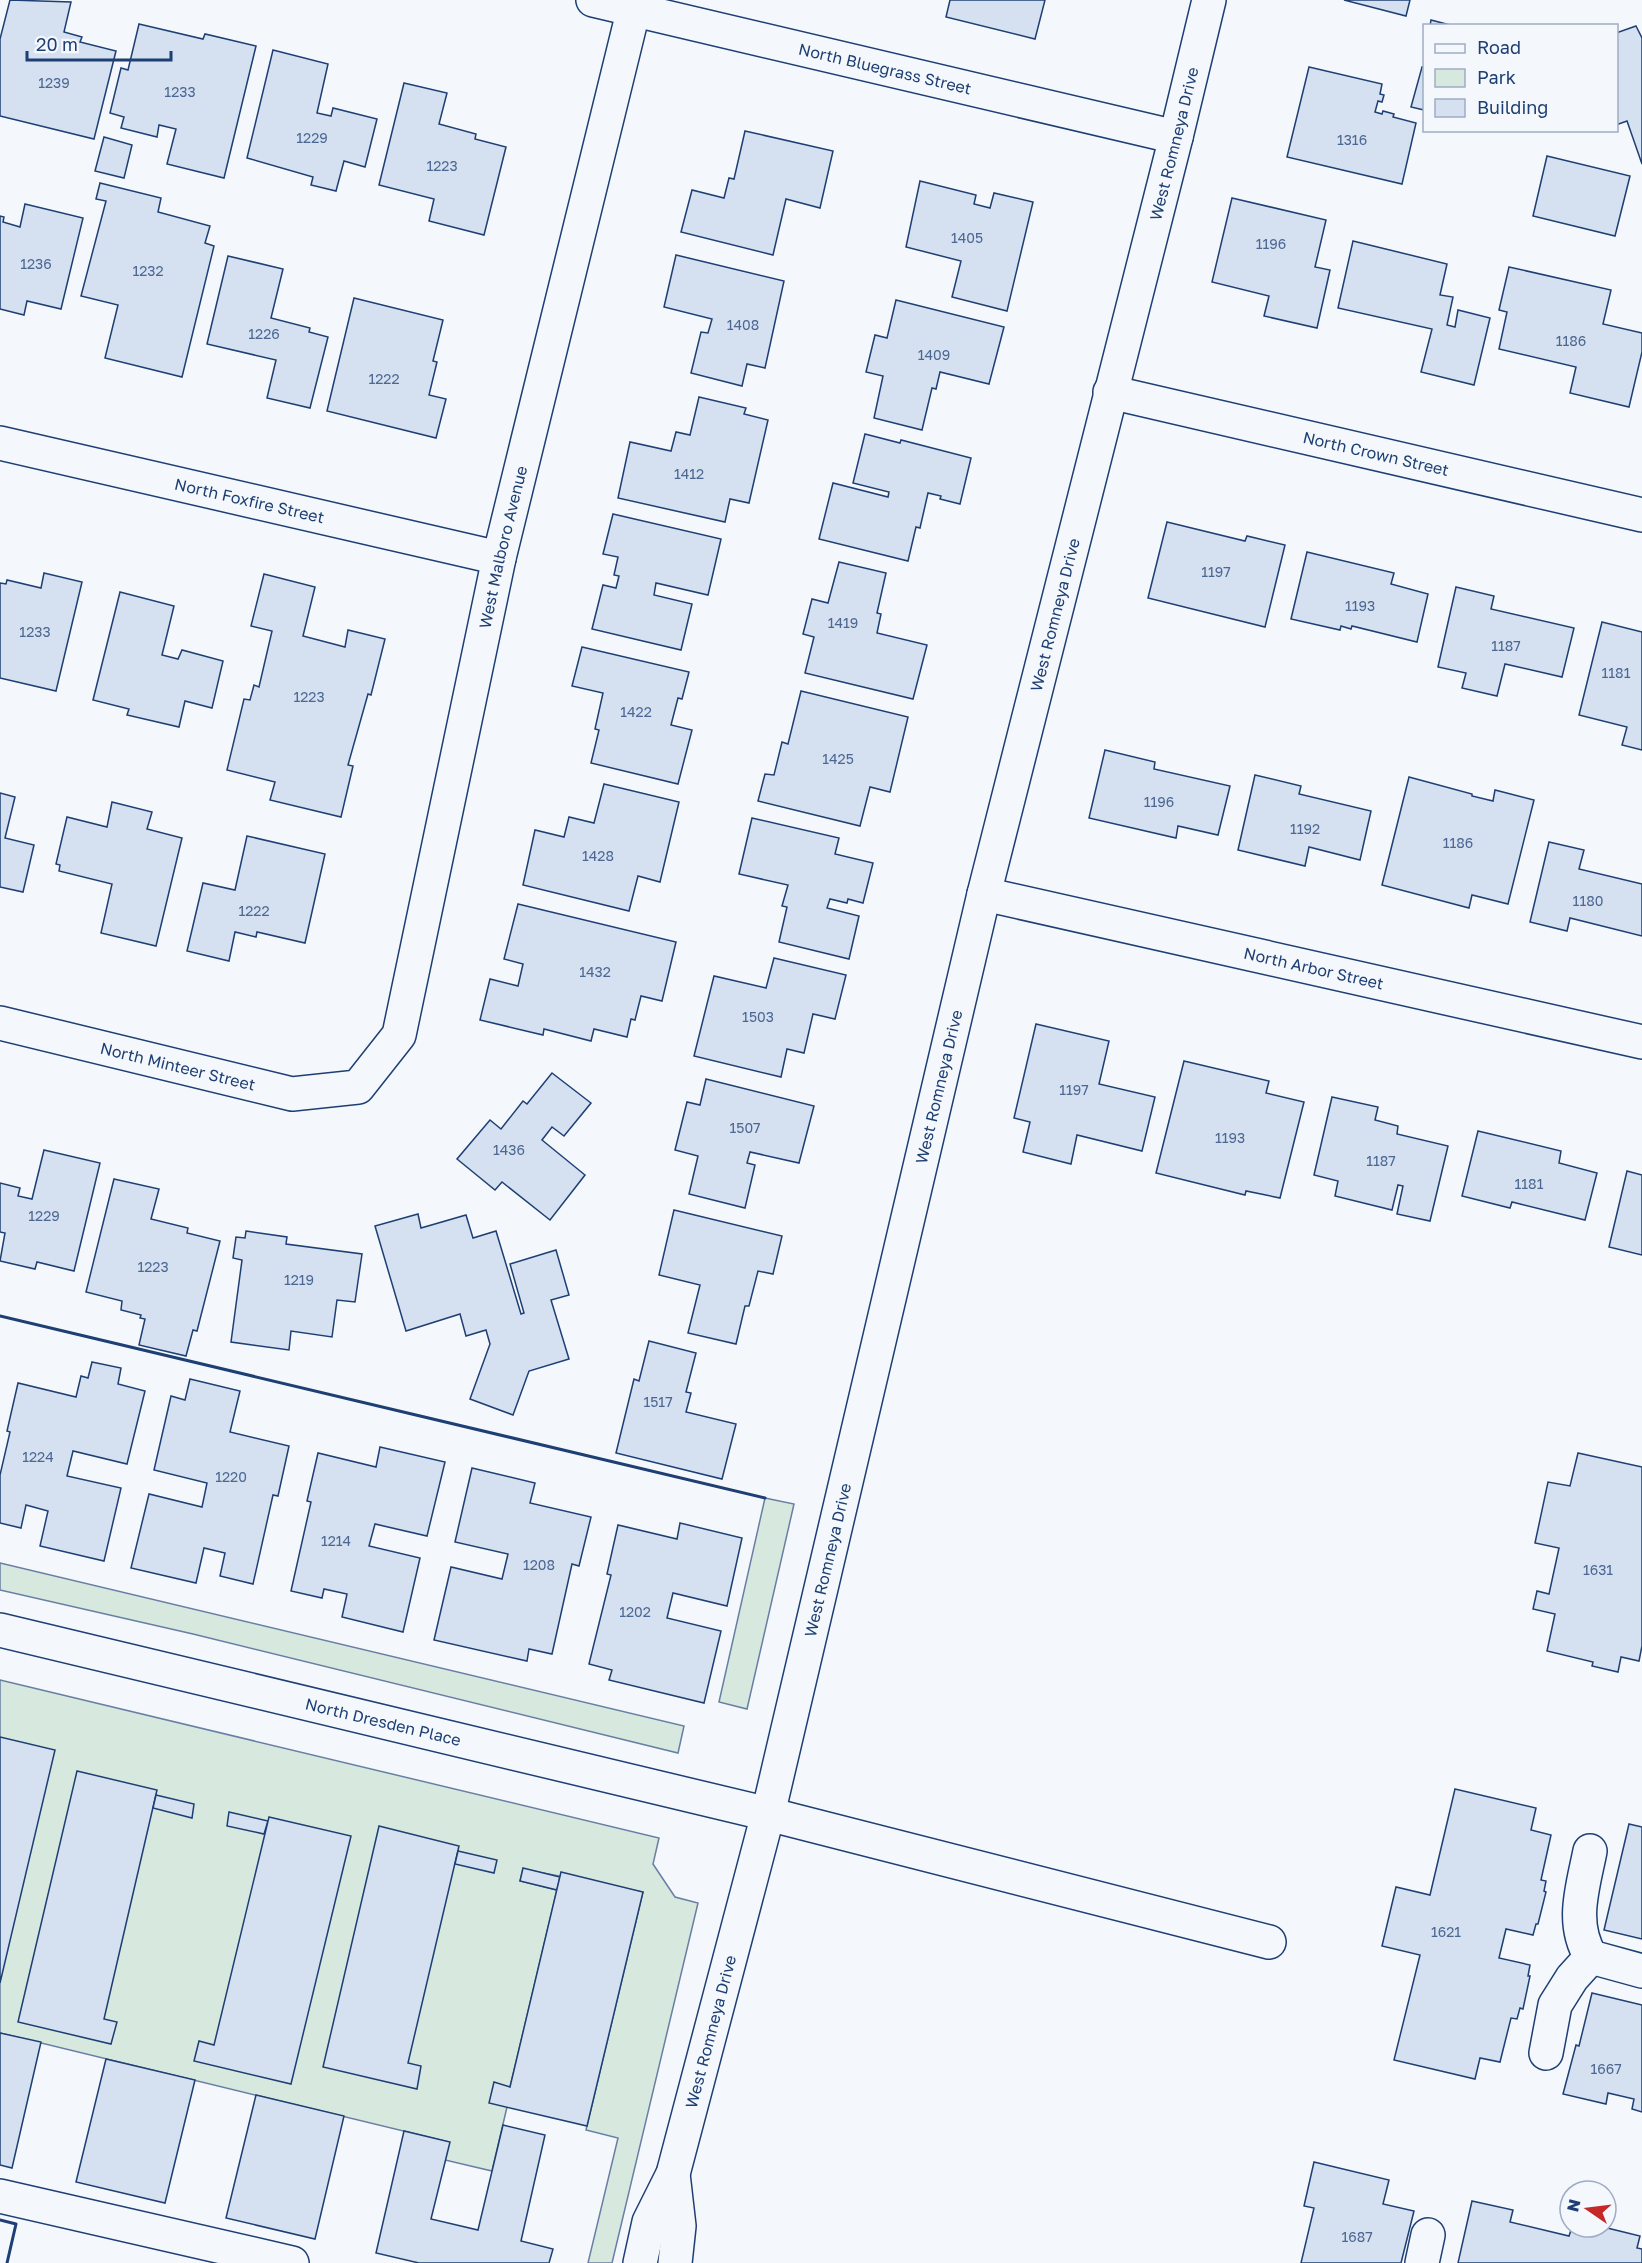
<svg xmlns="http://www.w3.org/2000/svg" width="1642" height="2263" viewBox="0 0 1642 2263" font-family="'Golos Text',sans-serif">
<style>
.green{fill:#d7e8df;stroke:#687fa3;stroke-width:1.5}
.building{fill:#d5e0f0;stroke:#1d3f73;stroke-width:1.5}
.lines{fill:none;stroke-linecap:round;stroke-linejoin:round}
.minor-casing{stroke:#1d3f73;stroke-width:36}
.minor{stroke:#f4f7fb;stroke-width:33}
.wall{stroke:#1d3f73;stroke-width:3}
.labels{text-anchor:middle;stroke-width:4.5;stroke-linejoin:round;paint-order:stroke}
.number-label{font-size:14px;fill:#4b6792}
.street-label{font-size:16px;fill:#1d3f73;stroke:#f4f7fb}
</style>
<rect width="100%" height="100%" fill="#f4f7fb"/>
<!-- green -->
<g class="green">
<polygon points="765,1498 794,1504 747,1709 719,1702"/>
<polygon points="0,1563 684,1726 678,1753 193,1634 0,1590"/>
<polygon points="0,1680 659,1838 653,1864 675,1897 698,1903 612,2263 588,2263 618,2138 586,2130 643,1892 523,1869 520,1881 557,1890 510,2087 494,2083 507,2107 492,2171 445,2160 449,2142 0,2033"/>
</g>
<!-- building -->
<g class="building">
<polygon points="10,0 71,2 64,32 82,37 80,42 116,51 94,139 0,116 0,39"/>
<polygon points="950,0 1045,0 1035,39 946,17"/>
<polygon points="1344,0 1410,0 1406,16"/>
<polygon points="1431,20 1454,26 1430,26"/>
<polygon points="139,24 203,39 205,34 256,46 224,178 167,164 176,129 159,125 157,137 121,128 124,117 110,113 121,68 128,70"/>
<polygon points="1636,26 1642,38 1642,164 1627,121 1616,125 1616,33"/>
<polygon points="273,50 328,64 317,113 331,116 333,108 377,119 365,167 344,161 336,191 311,185 313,177 247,158"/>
<polygon points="1309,67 1382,84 1380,94 1384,95 1382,102 1378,101 1375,112 1382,114 1383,111 1394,114 1393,117 1416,123 1402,184 1287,157"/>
<polygon points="1422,67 1424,68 1424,110 1411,107"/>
<polygon points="404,83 447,93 439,124 476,134 475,139 506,147 484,235 429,221 434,199 379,185"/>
<polygon points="745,131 833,151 820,208 786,199 773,255 681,232 692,190 724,198 729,178 734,179"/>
<polygon points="104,137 132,145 124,178 95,171"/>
<polygon points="1547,156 1630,176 1615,236 1533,216"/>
<polygon points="920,181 976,195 974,204 990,208 994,193 1033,202 1007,311 952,297 961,261 906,247"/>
<polygon points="100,183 161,198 158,212 210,226 205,243 214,246 182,377 105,358 118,305 81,296 106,201 96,199"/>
<polygon points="1232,198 1326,220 1315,267 1330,270 1317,328 1264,316 1269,296 1212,282"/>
<polygon points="25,204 83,218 61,309 27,301 24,315 0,309 0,216 4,217 3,222 20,227"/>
<polygon points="1353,241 1447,264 1440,295 1453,297 1447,325 1455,327 1458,310 1490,318 1474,385 1421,372 1432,329 1338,308"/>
<polygon points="676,255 784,281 765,368 747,364 742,386 691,373 701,332 708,333 712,319 664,307"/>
<polygon points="228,256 283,269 271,318 310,328 309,332 328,337 310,408 267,398 276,360 207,344"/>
<polygon points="1509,267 1611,290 1603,324 1642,333 1642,352 1629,407 1570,393 1576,367 1499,349 1507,312 1499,310"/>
<polygon points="354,298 443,320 433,361 437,362 429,395 446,399 436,438 327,411"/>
<polygon points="896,300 1004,327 989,384 940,372 936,389 932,388 922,430 874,418 883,376 866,372 875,335 887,338"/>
<polygon points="699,397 746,408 744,414 768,420 749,503 730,499 725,522 618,498 630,442 671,451 676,432 690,435"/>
<polygon points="865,434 900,443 901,440 971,458 960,504 940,499 941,496 928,493 920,528 916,527 908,561 819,539 833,483 888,497 889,492 853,483"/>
<polygon points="613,514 721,539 708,595 656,583 654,595 692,604 681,650 592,629 603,585 616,588 619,576 614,575 618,557 603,554"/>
<polygon points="1167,522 1245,541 1247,536 1285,545 1265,627 1148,598"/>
<polygon points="1307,552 1394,573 1391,584 1428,594 1417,642 1352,626 1351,629 1341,626 1340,630 1291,619"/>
<polygon points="839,562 886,573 877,613 881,614 877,633 927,645 913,699 805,673 814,637 803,634 812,599 828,603"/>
<polygon points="44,573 82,582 56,691 0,678 0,583 6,584 7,580 41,588"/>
<polygon points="264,574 315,587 303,636 345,647 348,630 385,639 371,695 368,694 348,765 353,766 341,817 270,800 275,782 227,770 244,699 250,700 254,685 259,687 272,631 251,626"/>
<polygon points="1456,587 1494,596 1491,609 1574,628 1562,677 1505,664 1497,696 1462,688 1466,673 1438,667"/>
<polygon points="120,592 174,606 162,655 178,659 182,650 223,661 212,708 185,701 179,727 127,715 129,709 93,700"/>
<polygon points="1602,622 1642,632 1642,750 1622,745 1627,727 1579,715"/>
<polygon points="582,647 689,672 682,699 678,698 671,725 692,730 678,784 591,763 599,730 595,729 603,693 572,686"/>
<polygon points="801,691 908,717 890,792 870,787 860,826 758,801 765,774 774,775 782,742 788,744"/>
<polygon points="1105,750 1155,762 1154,769 1230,786 1218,835 1178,826 1176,838 1089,818"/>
<polygon points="1255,775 1301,786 1299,794 1371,811 1360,860 1309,847 1305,866 1238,850"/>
<polygon points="1409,777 1472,794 1472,796 1493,801 1495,790 1534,800 1508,904 1472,895 1469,908 1382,885"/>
<polygon points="604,784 679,802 660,882 638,876 629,911 523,885 535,830 564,837 569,817 594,823"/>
<polygon points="0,793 15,797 5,838 34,845 23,892 0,887"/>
<polygon points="112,802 152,812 147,829 182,838 156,946 101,933 112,884 59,871 60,865 56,864 67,817 107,827"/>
<polygon points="752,818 839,838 835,854 873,863 863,903 848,899 847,903 830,899 827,908 859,916 849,959 779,942 787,907 782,906 788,885 739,874"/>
<polygon points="247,836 325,854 305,943 257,932 256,937 235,932 229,961 187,951 203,883 235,890"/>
<polygon points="1549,842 1584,850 1579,869 1642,884 1642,936 1570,918 1567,931 1530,922"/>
<polygon points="518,904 676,942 662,1001 641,996 635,1020 631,1019 627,1037 594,1029 591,1041 544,1029 543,1035 480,1020 490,979 518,986 523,964 504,959"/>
<polygon points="774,958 846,975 835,1019 813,1014 804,1053 787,1049 781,1077 694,1056 714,976 766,988"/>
<polygon points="1036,1024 1109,1041 1099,1084 1155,1097 1142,1151 1077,1135 1071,1164 1023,1152 1030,1122 1014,1118"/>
<polygon points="1184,1061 1269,1081 1266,1093 1304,1102 1280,1198 1246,1191 1245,1195 1156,1173"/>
<polygon points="552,1073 591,1103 564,1136 552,1127 542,1140 585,1175 550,1220 502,1182 495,1190 457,1159 490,1120 501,1129 523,1101 527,1104"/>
<polygon points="706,1079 814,1106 799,1163 750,1152 747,1163 755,1165 745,1208 689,1194 698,1156 675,1150 687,1102 700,1105"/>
<polygon points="1332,1097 1378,1107 1375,1120 1398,1126 1397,1134 1448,1146 1430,1221 1397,1214 1403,1186 1398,1185 1392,1210 1335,1196 1338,1181 1314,1175"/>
<polygon points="1478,1131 1561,1151 1559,1163 1597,1173 1585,1220 1512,1202 1510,1208 1462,1196"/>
<polygon points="44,1150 100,1163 74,1271 37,1262 35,1269 0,1261 5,1233 0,1232 0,1183 20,1188 18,1196 32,1199"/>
<polygon points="1627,1171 1642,1175 1642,1255 1609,1247"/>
<polygon points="114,1179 159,1189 151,1219 188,1228 187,1233 220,1241 197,1331 193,1330 186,1356 139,1345 145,1319 140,1318 141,1315 121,1310 122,1301 86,1292"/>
<polygon points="674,1210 782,1236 773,1274 758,1271 749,1306 745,1306 736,1344 688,1333 700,1285 659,1275"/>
<polygon points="418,1214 421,1228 466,1215 473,1238 496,1231 521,1314 524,1313 510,1264 556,1250 569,1295 551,1300 569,1359 529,1371 513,1415 470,1399 490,1344 486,1330 466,1336 460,1314 406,1331 375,1226"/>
<polygon points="246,1231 287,1237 286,1244 362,1254 355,1302 337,1300 332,1337 291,1331 289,1350 231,1342 242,1260 233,1258 236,1237 245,1238"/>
<polygon points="649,1341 696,1353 686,1392 691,1393 686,1412 736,1424 722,1479 616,1453 634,1379 639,1381"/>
<polygon points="92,1362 121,1368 118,1384 145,1391 127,1464 73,1451 67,1476 121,1488 104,1561 40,1546 48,1511 26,1505 21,1528 0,1523 0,1475 10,1432 7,1431 18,1383 76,1397 81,1376 88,1378"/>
<polygon points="190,1379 240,1391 230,1432 289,1446 278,1496 273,1495 253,1584 220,1576 225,1553 204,1548 196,1583 131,1568 149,1494 202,1507 207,1483 154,1470 171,1396 185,1400"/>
<polygon points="380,1447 445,1462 427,1536 375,1524 369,1546 420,1558 403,1632 342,1617 347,1594 324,1589 322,1598 291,1591 311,1502 307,1501 318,1453 376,1467"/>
<polygon points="1578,1453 1642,1467 1642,1646 1639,1661 1621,1657 1618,1672 1592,1666 1593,1662 1547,1651 1555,1614 1533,1609 1537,1591 1549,1594 1559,1548 1535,1543 1548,1482 1570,1486"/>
<polygon points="472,1468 535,1483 530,1503 591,1517 579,1566 572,1564 552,1654 529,1649 527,1661 434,1640 451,1567 502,1579 508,1554 455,1542"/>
<polygon points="680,1523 742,1538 727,1606 673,1593 667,1618 721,1631 704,1703 609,1680 612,1670 589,1664 611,1575 607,1574 618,1525 677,1539"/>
<polygon points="0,1737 55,1750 0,1983"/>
<polygon points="77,1771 157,1790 104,2019 117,2022 111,2044 18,2022"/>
<polygon points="1455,1789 1536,1808 1531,1830 1551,1835 1541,1880 1546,1881 1544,1891 1546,1892 1538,1924 1536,1924 1533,1935 1506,1929 1499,1958 1530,1965 1528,1976 1530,1976 1523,2009 1520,2008 1517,2019 1511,2018 1500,2062 1480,2058 1475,2079 1394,2060 1420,1955 1382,1946 1396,1887 1430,1895"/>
<polygon points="156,1795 194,1804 192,1818 153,1808"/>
<polygon points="229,1812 268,1821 264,1834 227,1826"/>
<polygon points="269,1817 351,1836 291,2084 194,2061 199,2041 214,2045"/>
<polygon points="1629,1824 1642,1827 1642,1939 1604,1930"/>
<polygon points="379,1826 459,1846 408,2063 421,2066 417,2089 323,2067"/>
<polygon points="458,1851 497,1860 494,1873 455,1864"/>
<polygon points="523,1868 560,1877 557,1890 520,1881"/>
<polygon points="561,1872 643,1892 587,2126 489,2103 494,2082 510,2087"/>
<polygon points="1592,1993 1642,2005 1642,2112 1632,2109 1634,2099 1608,2093 1606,2104 1563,2094 1576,2045 1579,2046"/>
<polygon points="0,2033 41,2042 12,2168 0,2165"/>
<polygon points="106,2059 195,2080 165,2203 76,2182"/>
<polygon points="256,2095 344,2116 315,2239 226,2218"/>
<polygon points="503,2125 545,2135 521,2241 553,2249 549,2263 419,2263 376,2253 404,2131 450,2142 431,2219 478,2230"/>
<polygon points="1314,2162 1389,2180 1383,2204 1414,2211 1401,2263 1301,2263 1314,2208 1304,2206"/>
<polygon points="1472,2201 1513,2210 1510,2222 1569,2236 1572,2227 1587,2227 1602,2231 1603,2227 1640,2236 1637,2248 1642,2249 1642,2263 1458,2263"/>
</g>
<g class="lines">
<!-- minor casing -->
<g class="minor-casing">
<g id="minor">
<path id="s1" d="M 593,0 L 1176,137"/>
<path id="s2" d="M 1110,392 L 1642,515"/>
<path id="s3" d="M 0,443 L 499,558"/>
<path id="s4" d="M 984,894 L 1642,1042"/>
<path id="s5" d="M 0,1023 L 292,1094 L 358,1087 L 399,1035 L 499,558 L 636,0"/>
<path id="s6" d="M 0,1630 L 768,1814 L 1269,1942"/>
<path d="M 1590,1851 C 1583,1887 1570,1923 1591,1957 L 1642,1971"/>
<polyline points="1546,2053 1555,2005 1572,1978 1591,1957"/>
<polyline points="673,2174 679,2226 675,2263"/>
<polyline points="0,2196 292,2263"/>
<path id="s7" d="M 640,2263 L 649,2222 L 673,2174 L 768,1814 L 984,894 L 1176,137 L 1209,0"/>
<polyline points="1422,2263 1428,2235"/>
</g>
</g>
<!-- minor -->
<use href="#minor" class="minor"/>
<!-- wall -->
<g class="wall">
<polyline points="0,1316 765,1498"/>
<polyline points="0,2220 16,2224 7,2263"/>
</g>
</g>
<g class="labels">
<!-- number labels -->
<g class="number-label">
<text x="54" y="88">1239</text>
<text x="180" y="97">1233</text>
<text x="312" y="143">1229</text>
<text x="1352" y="145">1316</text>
<text x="442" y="171">1223</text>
<text x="967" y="243">1405</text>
<text x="1271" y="249">1196</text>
<text x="36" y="269">1236</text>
<text x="148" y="276">1232</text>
<text x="743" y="330">1408</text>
<text x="264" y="339">1226</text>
<text x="1571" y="346">1186</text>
<text x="934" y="360">1409</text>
<text x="384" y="384">1222</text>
<text x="689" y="479">1412</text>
<text x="1216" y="577">1197</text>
<text x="1360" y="611">1193</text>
<text x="843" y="628">1419</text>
<text x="35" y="637">1233</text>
<text x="1506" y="651">1187</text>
<text x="1616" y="678">1181</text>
<text x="309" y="702">1223</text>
<text x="636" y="717">1422</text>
<text x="838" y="764">1425</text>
<text x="1159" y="807">1196</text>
<text x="1305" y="834">1192</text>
<text x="1458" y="848">1186</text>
<text x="598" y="861">1428</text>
<text x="1588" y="906">1180</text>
<text x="254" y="916">1222</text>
<text x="595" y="977">1432</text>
<text x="758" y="1022">1503</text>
<text x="1074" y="1095">1197</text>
<text x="745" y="1133">1507</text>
<text x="1230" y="1143">1193</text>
<text x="509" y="1155">1436</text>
<text x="1381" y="1166">1187</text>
<text x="1529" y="1189">1181</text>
<text x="44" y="1221">1229</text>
<text x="153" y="1272">1223</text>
<text x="299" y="1285">1219</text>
<text x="658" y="1407">1517</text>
<text x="38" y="1462">1224</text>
<text x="231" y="1482">1220</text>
<text x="336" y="1546">1214</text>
<text x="539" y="1570">1208</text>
<text x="1598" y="1575">1631</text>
<text x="635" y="1617">1202</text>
<text x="1446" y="1937">1621</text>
<text x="1606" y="2074">1667</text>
<text x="1357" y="2242">1687</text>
</g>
<!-- street labels -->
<g class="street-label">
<text dy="6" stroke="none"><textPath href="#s1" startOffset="300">North Bluegrass Street</textPath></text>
<text dy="6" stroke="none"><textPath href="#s7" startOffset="2187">West Romneya Drive</textPath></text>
<text dy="6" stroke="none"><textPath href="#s2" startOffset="273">North Crown Street</textPath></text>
<text dy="6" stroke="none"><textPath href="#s3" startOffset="256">North Foxfire Street</textPath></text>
<text dy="6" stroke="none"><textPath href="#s5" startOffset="932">West Malboro Avenue</textPath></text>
<text dy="6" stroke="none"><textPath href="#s7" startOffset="1701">West Romneya Drive</textPath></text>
<text dy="6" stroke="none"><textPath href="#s4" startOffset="338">North Arbor Street</textPath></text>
<text dy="6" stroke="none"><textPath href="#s5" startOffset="183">North Minteer Street</textPath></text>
<text dy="6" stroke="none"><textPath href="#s7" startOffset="1215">West Romneya Drive</textPath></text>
<text dy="6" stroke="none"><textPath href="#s7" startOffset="729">West Romneya Drive</textPath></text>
<text dy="6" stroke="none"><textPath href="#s6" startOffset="394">North Dresden Place</textPath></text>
<text dy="6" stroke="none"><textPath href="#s7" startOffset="243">West Romneya Drive</textPath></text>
</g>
</g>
<!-- legend -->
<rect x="1423" y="24" width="195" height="108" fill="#f4f7fb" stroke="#9eadc5" stroke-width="1.5"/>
<rect x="1435" y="44" width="30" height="9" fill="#f4f7fb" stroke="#9eadc5" stroke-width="1.5"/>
<text x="1477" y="54" font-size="18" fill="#1d3f73">Road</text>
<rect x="1435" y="69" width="30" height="18" fill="#d7e8df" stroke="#9eadc5" stroke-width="1.5"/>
<text x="1477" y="84" font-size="18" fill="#1d3f73">Park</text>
<rect x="1435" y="99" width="30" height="18" fill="#d5e0f0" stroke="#9eadc5" stroke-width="1.5"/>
<text x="1477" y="114" font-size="18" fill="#1d3f73">Building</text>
<!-- north arrow -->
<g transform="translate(1588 2209) rotate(284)"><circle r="28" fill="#f4f7fb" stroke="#9eadc5" stroke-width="1.5"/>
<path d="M0-4.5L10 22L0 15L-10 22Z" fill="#c62828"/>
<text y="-9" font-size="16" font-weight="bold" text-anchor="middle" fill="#1d3f73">N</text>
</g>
<!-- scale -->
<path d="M27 51v9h144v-9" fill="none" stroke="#1d3f73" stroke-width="3"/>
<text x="36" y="51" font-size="18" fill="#1d3f73" stroke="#f4f7fb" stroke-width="4.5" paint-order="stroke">20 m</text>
</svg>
